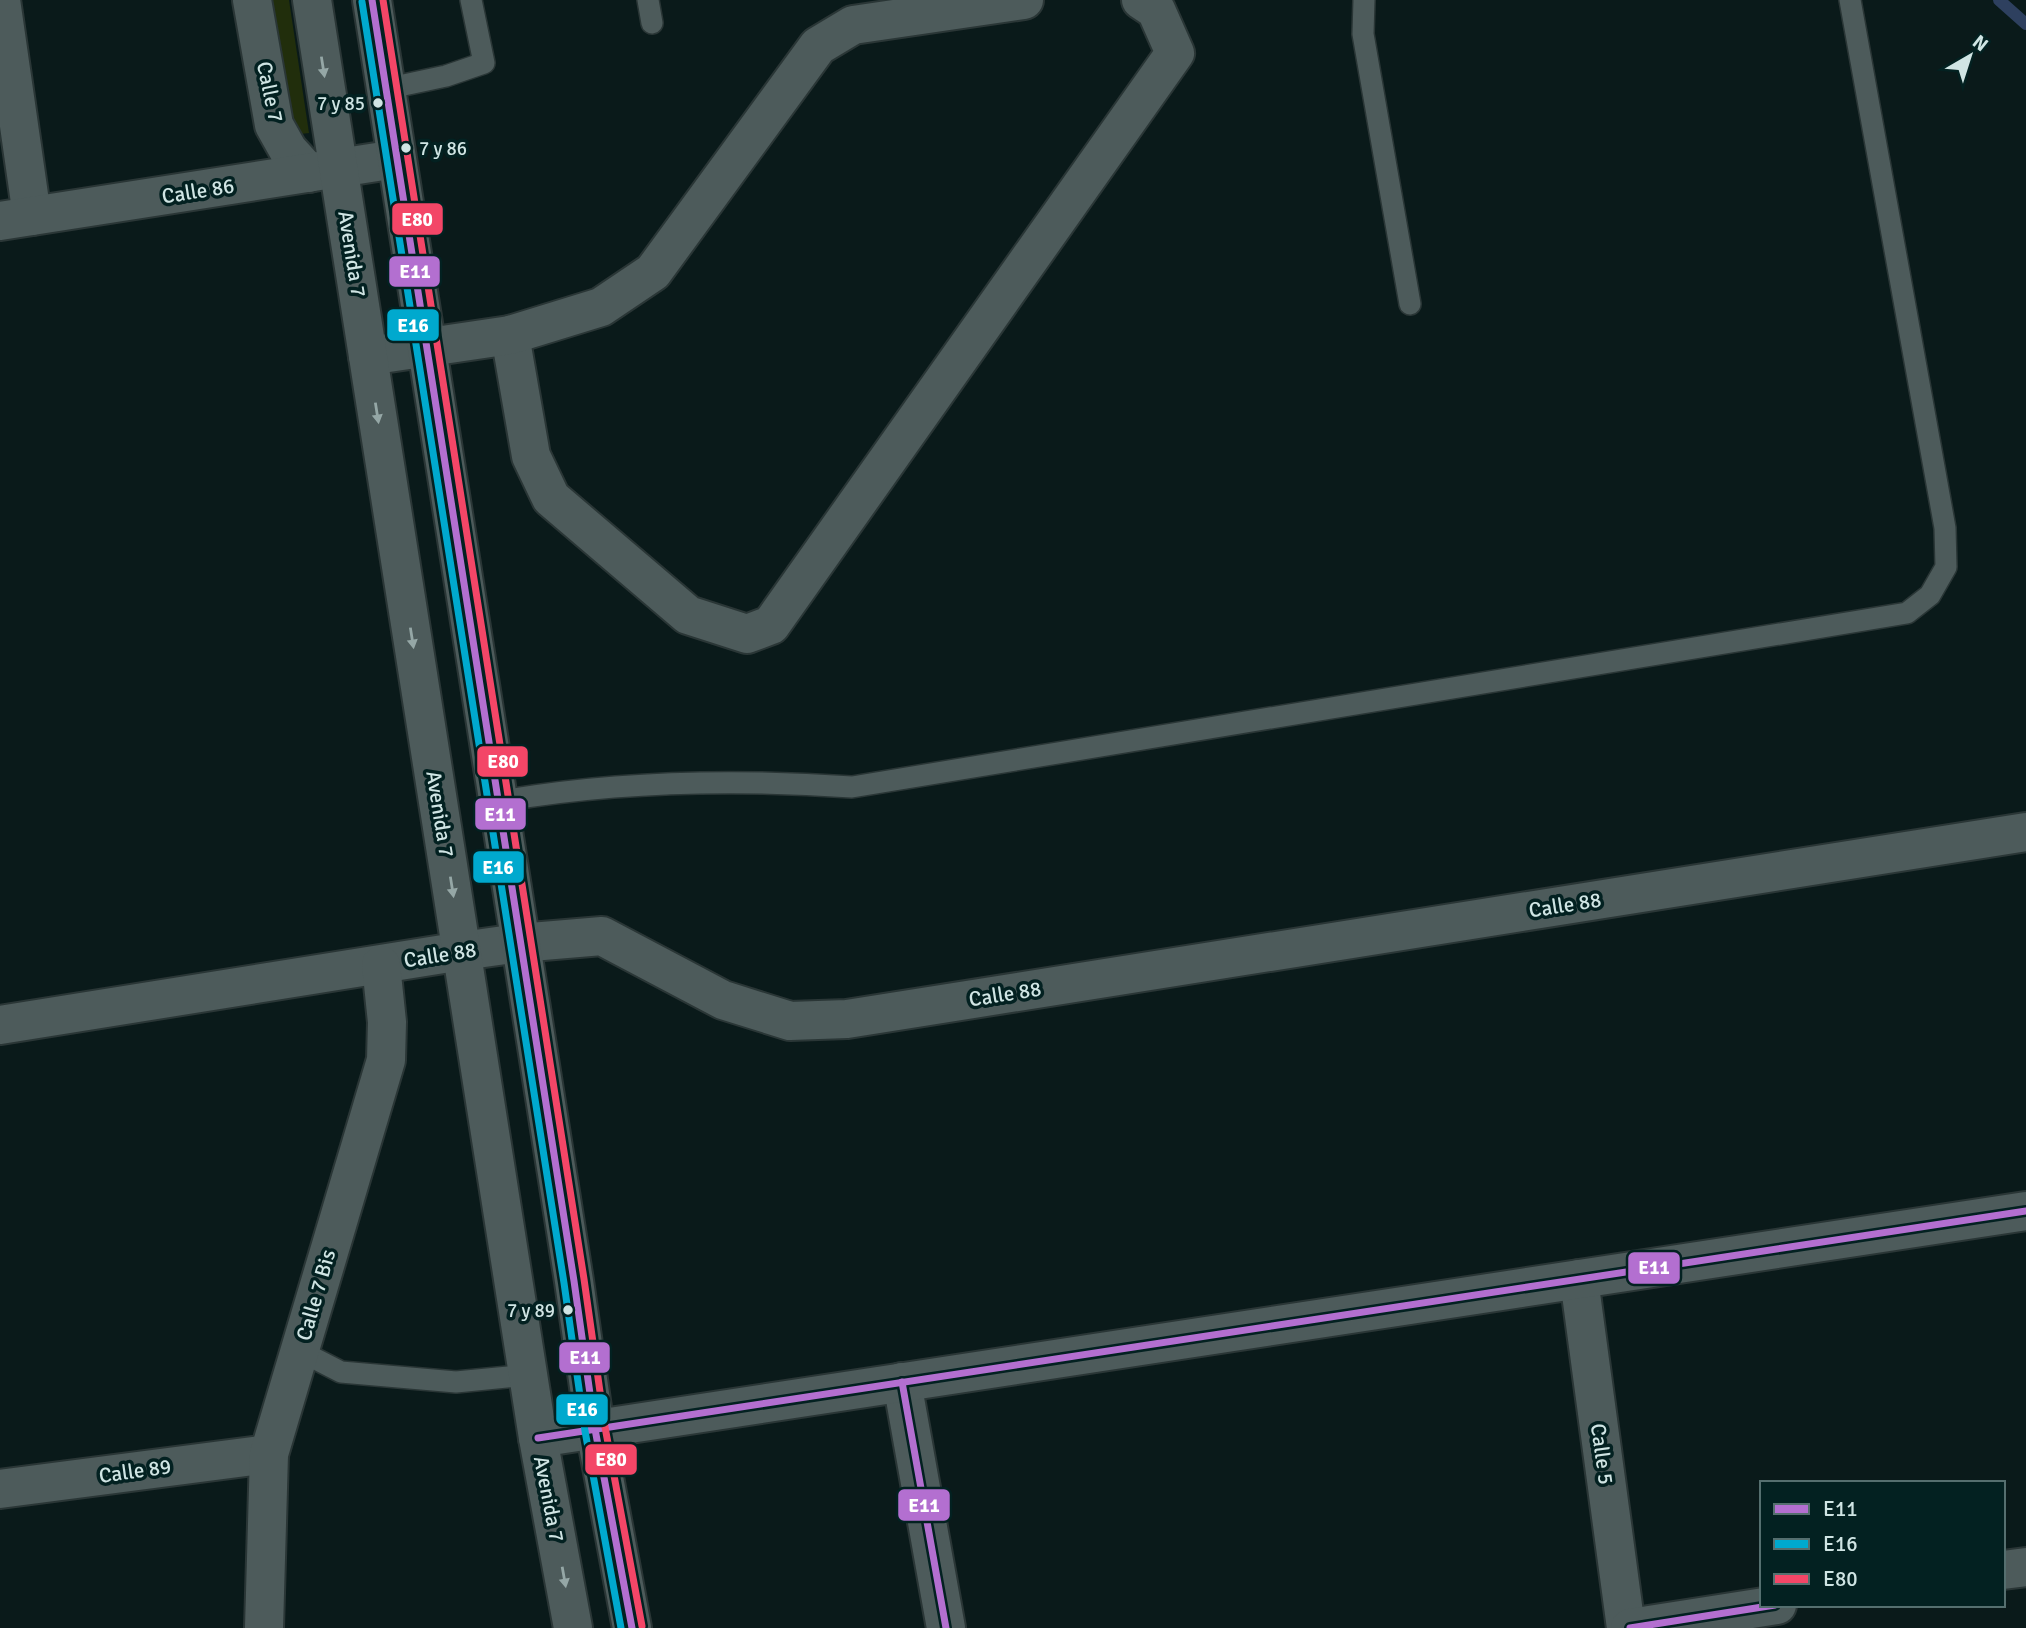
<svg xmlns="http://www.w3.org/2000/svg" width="2026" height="1628" viewBox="0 0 2026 1628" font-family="Signika,sans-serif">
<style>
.green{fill:#212e0c}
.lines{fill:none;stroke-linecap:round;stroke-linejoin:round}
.stream{stroke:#2e405f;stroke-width:12}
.lane-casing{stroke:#2a3636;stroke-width:24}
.street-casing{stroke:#2a3636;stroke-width:42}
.secondary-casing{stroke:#2a3636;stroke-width:42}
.lane{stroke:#4d5b5b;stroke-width:21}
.street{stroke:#4d5b5b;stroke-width:38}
.secondary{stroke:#4d5b5b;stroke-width:38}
.bus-1-casing{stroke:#032121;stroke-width:12}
.bus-2-casing{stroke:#032121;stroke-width:12}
.bus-3-casing{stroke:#032121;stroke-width:12}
.bus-1{stroke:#b36fd0;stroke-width:7}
.bus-2{stroke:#00a9ce;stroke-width:7}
.bus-3{stroke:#f34667;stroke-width:7}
.oneway{fill:#95a7a6}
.bus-dot{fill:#d0e5e4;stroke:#032121;stroke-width:2.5}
.labels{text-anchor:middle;stroke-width:7;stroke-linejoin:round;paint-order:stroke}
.bus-label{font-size:19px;fill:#d0e5e4;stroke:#032121;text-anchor:end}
.street-label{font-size:21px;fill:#d0e5e4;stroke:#032121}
.line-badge{stroke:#032121;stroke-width:2.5}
.badge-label{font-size:19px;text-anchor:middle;font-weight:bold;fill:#fff}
</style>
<rect width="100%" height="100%" fill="#0a1a1a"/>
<!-- green -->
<polygon class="green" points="272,0 289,0 309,133 293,135"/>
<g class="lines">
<!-- stream -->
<polyline class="stream" points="1999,0 2026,24"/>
<!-- lane casing -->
<g class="lane-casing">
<g id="lane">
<polyline points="648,0 652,23"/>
<polyline points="1364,0 1363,34 1410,304"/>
<polyline points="385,89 446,76 484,63 471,0"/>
<path d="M 496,802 C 613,781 734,779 852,787 L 1907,613 L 1930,595 L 1946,567 L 1945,528 L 1850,0"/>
<polyline points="300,1351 341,1372 456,1382 528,1375"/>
</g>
</g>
<!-- street casing -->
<g class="street-casing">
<g id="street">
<polyline points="1,0 32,216"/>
<polyline points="252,0 274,125 288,150 309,173"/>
<polyline points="0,221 396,159"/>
<polyline points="510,335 531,456 551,498 688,615 747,634 771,625 1175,53 1156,10 1141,0"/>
<polyline points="368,356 510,335 601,307 653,272 818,46 853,25 1024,0"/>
<polyline points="0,1025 462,951 519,943 602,936 723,1000 790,1021 847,1019 2026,832"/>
<polyline points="1579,1279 1626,1628"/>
<polyline points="902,1382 946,1628"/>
<polyline points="538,1438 2026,1211"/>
<polyline points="0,1489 269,1454"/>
<polyline points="2003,1570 2026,1567"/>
<polyline points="264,1628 269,1454 386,1060 387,1022 381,965"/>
<polyline points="1630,1628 1777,1605"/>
</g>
</g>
<!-- secondary casing -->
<g class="secondary-casing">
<g id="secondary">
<polyline points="312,0 538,1438 573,1628"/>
<polyline points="372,0 574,1281 595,1429 632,1628"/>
</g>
</g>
<!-- lane -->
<use href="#lane" class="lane"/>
<!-- street -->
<use href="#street" class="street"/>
<!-- secondary -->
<use href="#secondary" class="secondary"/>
<!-- bus-1 casing -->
<g class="bus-1-casing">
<g id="bus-1">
<polyline points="372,0 574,1281 595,1429 632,1628"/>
<polyline points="902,1382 946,1628"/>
<polyline points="538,1438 2026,1211"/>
<polyline points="1630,1628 1775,1605"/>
</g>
</g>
<!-- bus-2 casing -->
<g class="bus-2-casing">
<polyline id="bus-2" points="362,2 564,1283 585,1431 621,1628"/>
</g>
<!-- bus-3 casing -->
<g class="bus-3-casing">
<polyline id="bus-3" points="383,0 584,1279 605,1427 642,1626"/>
</g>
<!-- bus-1 -->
<use href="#bus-1" class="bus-1"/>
<!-- bus-2 -->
<use href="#bus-2" class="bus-2"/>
<!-- bus-3 -->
<use href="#bus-3" class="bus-3"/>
</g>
<!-- one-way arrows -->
<defs><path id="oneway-solid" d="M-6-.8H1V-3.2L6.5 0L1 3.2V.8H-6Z" transform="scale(1.75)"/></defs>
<g class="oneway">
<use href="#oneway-solid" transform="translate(323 67) rotate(81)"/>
<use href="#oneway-solid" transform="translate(377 413) rotate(81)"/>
<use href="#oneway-solid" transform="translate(412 638) rotate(81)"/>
<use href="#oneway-solid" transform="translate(452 887) rotate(81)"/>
<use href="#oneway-solid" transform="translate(564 1577) rotate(80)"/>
</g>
<!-- markers -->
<g class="bus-dot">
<circle cx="378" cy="103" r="6"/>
<circle cx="406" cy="148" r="6"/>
<circle cx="568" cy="1310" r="6"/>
</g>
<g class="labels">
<!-- bus labels -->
<g class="bus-label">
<text x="365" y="110">7 y 85</text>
<text x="419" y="155" text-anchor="start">7 y 86</text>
<text x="555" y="1317">7 y 89</text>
</g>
<!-- street labels -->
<g class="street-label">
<text transform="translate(270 92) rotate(78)" y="7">Calle 7</text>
<text transform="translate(198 191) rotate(-9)" y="7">Calle 86</text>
<text transform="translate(352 254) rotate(81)" y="7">Avenida 7</text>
<text transform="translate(440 814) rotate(81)" y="7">Avenida 7</text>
<text transform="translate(1565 905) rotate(-9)" y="7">Calle 88</text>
<text transform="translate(440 955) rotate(-9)" y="7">Calle 88</text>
<text transform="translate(1005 994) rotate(-9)" y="7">Calle 88</text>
<text transform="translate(316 1295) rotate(-74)" y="7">Calle 7 Bis</text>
<text transform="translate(1602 1454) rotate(82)" y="7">Calle 5</text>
<text transform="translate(135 1471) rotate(-8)" y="7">Calle 89</text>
<text transform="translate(549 1499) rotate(79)" y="7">Avenida 7</text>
</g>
</g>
<g class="line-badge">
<rect x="391" y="202" width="53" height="34" rx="7" fill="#f34667"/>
<rect x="388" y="255" width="53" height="33" rx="7" fill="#b36fd0"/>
<rect x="386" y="308" width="54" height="34" rx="7" fill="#00a9ce"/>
<rect x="476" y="745" width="53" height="33" rx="7" fill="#f34667"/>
<rect x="474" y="797" width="53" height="34" rx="7" fill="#b36fd0"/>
<rect x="472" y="850" width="53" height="34" rx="7" fill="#00a9ce"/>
<rect x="1627" y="1251" width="54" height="34" rx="7" fill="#b36fd0"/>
<rect x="558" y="1341" width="53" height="33" rx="7" fill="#b36fd0"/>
<rect x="555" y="1393" width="54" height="33" rx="7" fill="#00a9ce"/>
<rect x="584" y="1443" width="54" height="33" rx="7" fill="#f34667"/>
<rect x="897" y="1488" width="54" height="34" rx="7" fill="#b36fd0"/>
</g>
<g class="badge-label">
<text x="417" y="226">E80</text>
<text x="415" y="278">E11</text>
<text x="413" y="332">E16</text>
<text x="503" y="768">E80</text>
<text x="500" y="821">E11</text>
<text x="498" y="874">E16</text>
<text x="1654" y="1274">E11</text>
<text x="585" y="1364">E11</text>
<text x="582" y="1416">E16</text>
<text x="611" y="1466">E80</text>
<text x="924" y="1512">E11</text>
</g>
<!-- legend -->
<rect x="1760" y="1481" width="245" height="126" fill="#032121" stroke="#556f6f" stroke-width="2"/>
<rect x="1774" y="1504" width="35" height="10" fill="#b36fd0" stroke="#556f6f" stroke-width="2"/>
<text x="1823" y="1516" font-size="21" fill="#d0e5e4">E11</text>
<rect x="1774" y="1539" width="35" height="10" fill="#00a9ce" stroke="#556f6f" stroke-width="2"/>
<text x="1823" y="1551" font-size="21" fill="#d0e5e4">E16</text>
<rect x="1774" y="1574" width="35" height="10" fill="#f34667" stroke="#556f6f" stroke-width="2"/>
<text x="1823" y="1586" font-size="21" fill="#d0e5e4">E80</text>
<!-- north arrow -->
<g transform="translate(1970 56) rotate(39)" stroke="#032121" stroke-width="5" paint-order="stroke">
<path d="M0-5L12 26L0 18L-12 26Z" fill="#d0e5e4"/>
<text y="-10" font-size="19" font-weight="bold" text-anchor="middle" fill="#d0e5e4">N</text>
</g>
</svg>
